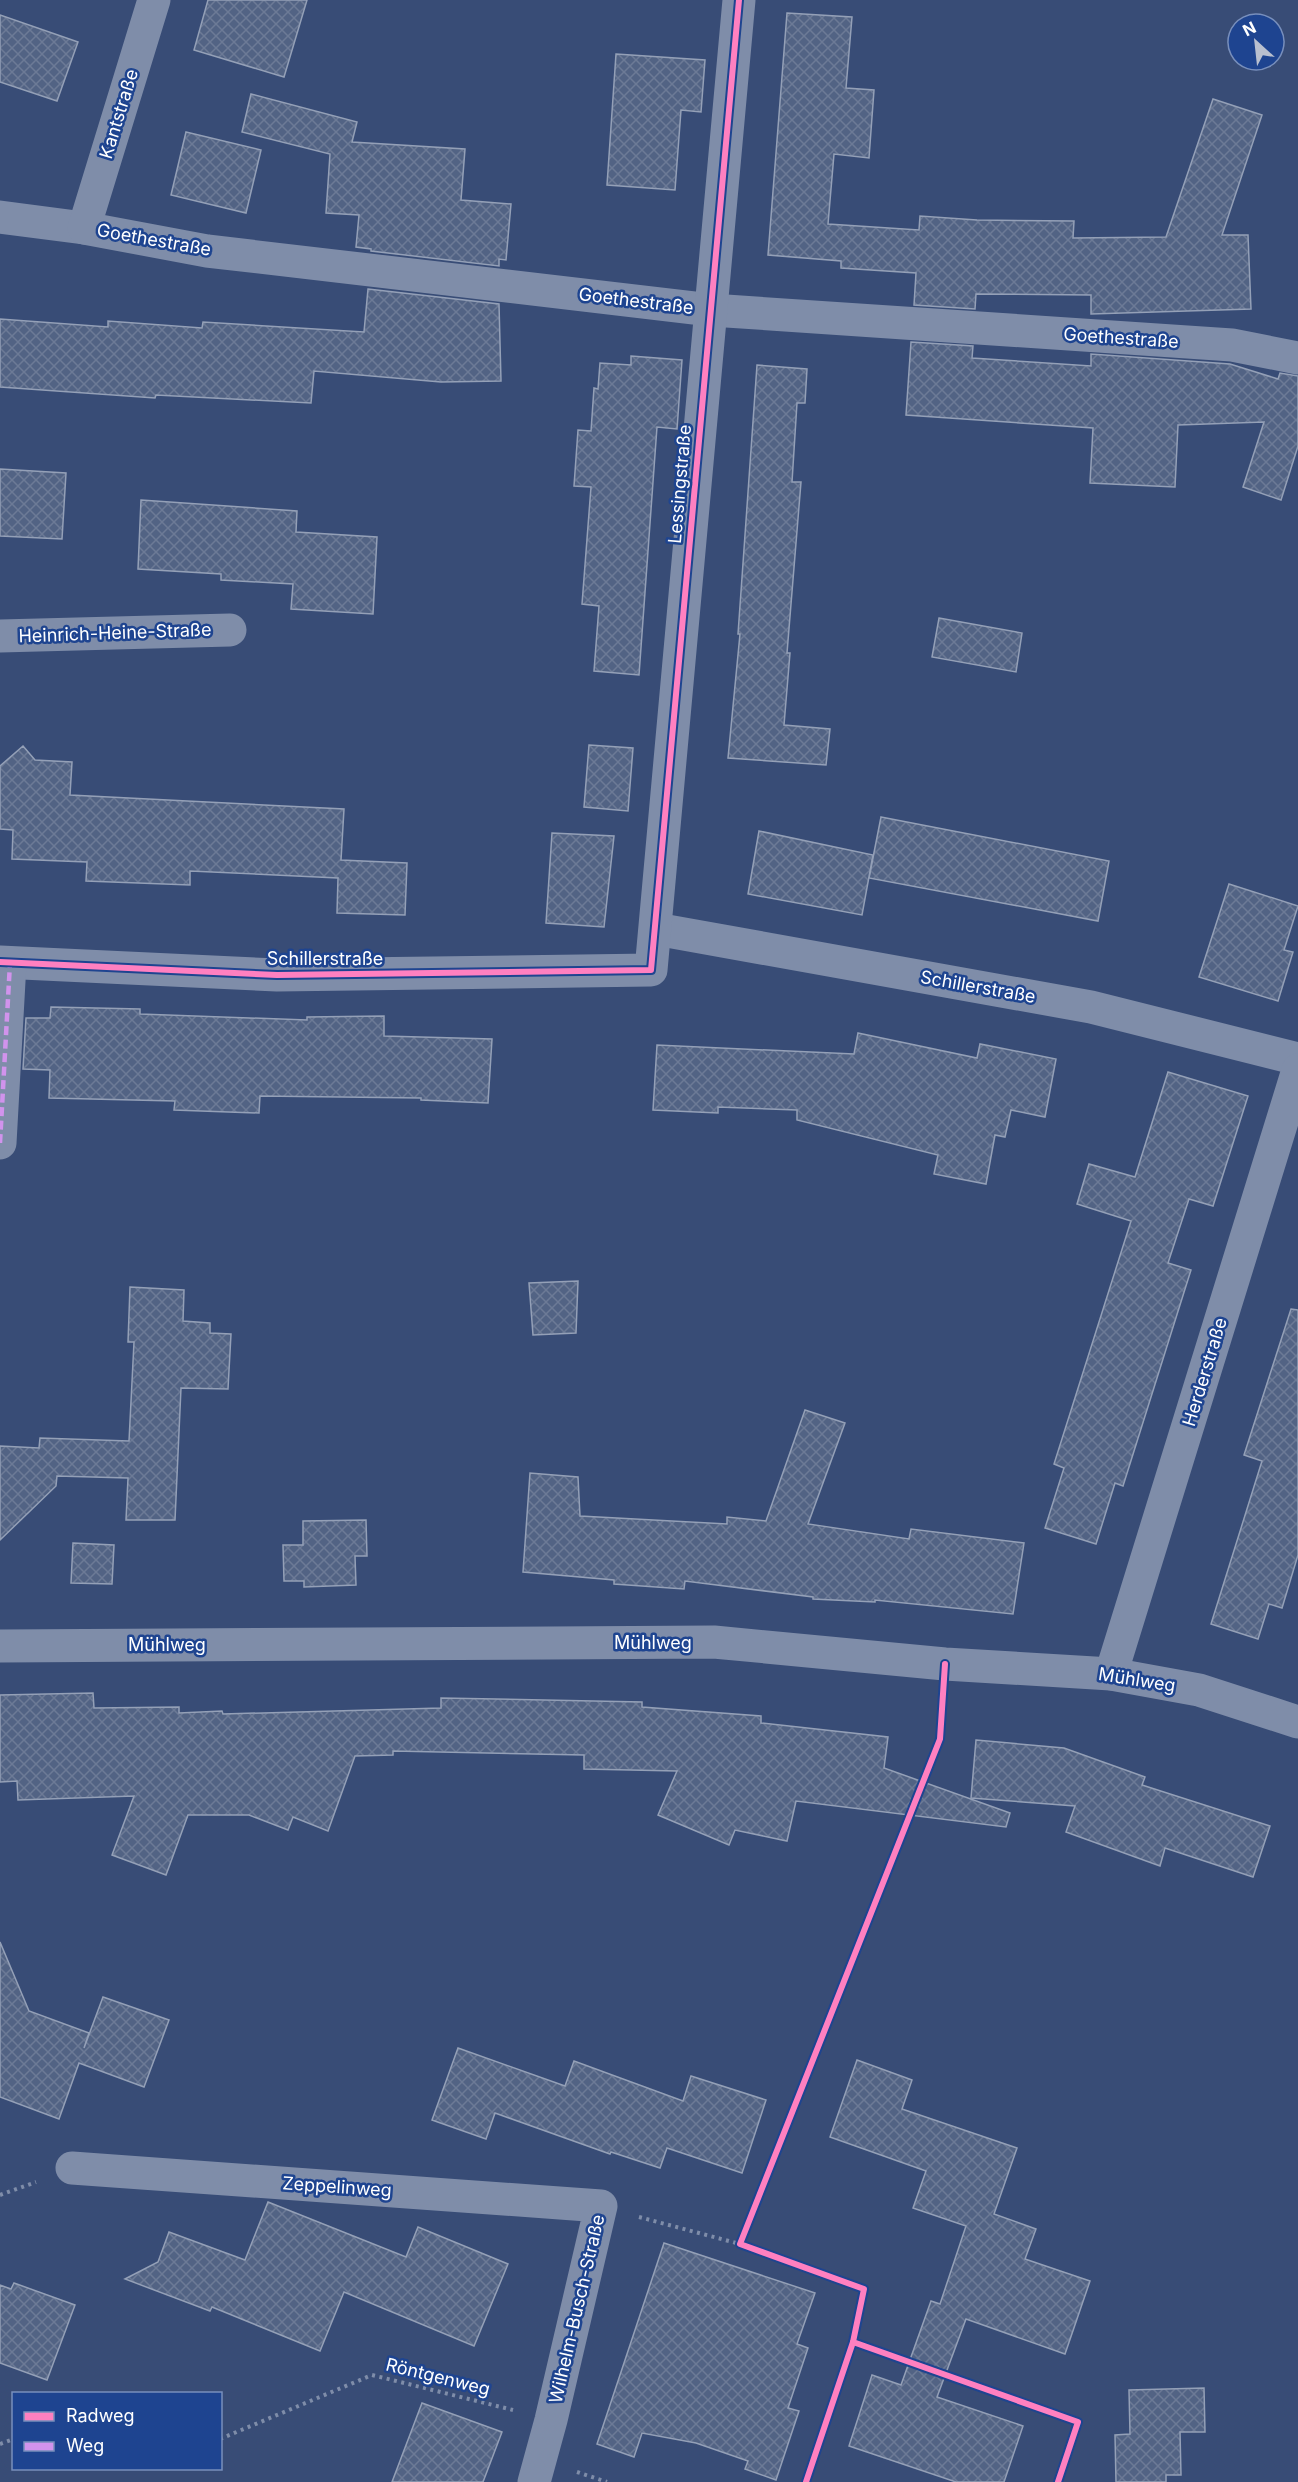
<svg xmlns="http://www.w3.org/2000/svg" width="1298" height="2482" viewBox="0 0 1298 2482" font-family="Inter,sans-serif">
<style>
.building{fill:url(#building-cross-hatch);stroke:#94a0b7;stroke-width:1.5}
.lines{fill:none;stroke-linecap:round;stroke-linejoin:round}
.path{stroke:#7f8da9;stroke-width:4;stroke-dasharray:3 4.5;stroke-linecap:butt}
.street{stroke:#7f8da9;stroke-width:33}
.quiet{stroke:#d193ec;stroke-width:4.5;stroke-dasharray:9 4.5;stroke-linecap:butt}
.cycleway-casing{stroke:#1e4490;stroke-width:10}
.cycleway{stroke:#ff80c0;stroke-width:6}
.labels{text-anchor:middle;stroke-width:5;stroke-linejoin:round;paint-order:stroke}
.street-label{font-size:18px;fill:#fff;stroke:#1e4490}
</style>
<defs>
<pattern id="building-cross-hatch" width="8" height="8" patternUnits="userSpaceOnUse" patternTransform="scale(1.5)"><rect width="8" height="8" fill="#526384"/><path d="M0 0l8 8M0 8l8-8" fill="none" stroke="#6c7a96"/></pattern>
</defs>
<rect width="100%" height="100%" fill="#384c76"/>
<!-- building -->
<g class="building">
<polygon points="208,0 307,0 284,77 194,50"/>
<polygon points="787,13 852,17 846,88 874,90 869,158 834,154 828,224 919,230 920,216 977,220 1074,221 1073,238 1166,237 1213,99 1262,115 1222,235 1248,235 1251,309 1091,314 1091,295 976,294 975,309 914,305 916,273 841,268 841,261 768,255"/>
<polygon points="0,15 78,42 57,101 0,82"/>
<polygon points="616,54 705,60 701,112 681,110 675,190 607,185"/>
<polygon points="251,94 357,122 352,142 465,149 461,200 511,204 506,260 499,259 499,266 371,251 371,249 356,247 359,215 326,213 330,154 242,132"/>
<polygon points="186,132 261,150 246,213 171,195"/>
<polygon points="368,289 499,304 501,381 441,382 314,371 311,403 156,395 155,398 0,387 0,319 108,327 108,321 202,328 203,322 364,332"/>
<polygon points="911,342 973,346 972,358 1091,366 1091,354 1230,364 1278,379 1280,373 1298,376 1298,446 1281,500 1243,487 1264,422 1178,425 1175,487 1090,483 1093,428 906,415"/>
<polygon points="631,356 682,360 677,429 657,427 639,675 594,671 599,606 582,604 591,487 574,486 578,430 591,431 594,388 598,389 600,363 631,365"/>
<polygon points="757,365 807,369 805,403 797,403 792,482 801,482 787,653 790,653 784,725 830,729 826,765 728,758 740,634 738,634"/>
<polygon points="0,469 66,473 62,539 0,536"/>
<polygon points="141,500 297,511 296,532 377,537 373,614 291,609 293,584 221,580 221,574 138,569"/>
<polygon points="939,618 1022,633 1016,672 932,657"/>
<polygon points="589,745 633,748 628,811 584,807"/>
<polygon points="23,746 35,760 72,762 70,795 344,809 341,860 407,863 405,915 337,913 338,878 190,871 190,885 86,881 87,862 12,859 13,830 0,829 0,766"/>
<polygon points="881,817 1109,861 1098,921 869,878"/>
<polygon points="759,831 873,855 862,915 748,894"/>
<polygon points="552,833 614,836 604,927 546,923"/>
<polygon points="1229,884 1298,906 1284,950 1293,952 1278,1001 1199,977"/>
<polygon points="51,1007 140,1009 140,1014 307,1020 307,1017 384,1016 384,1036 492,1039 488,1103 421,1100 421,1098 260,1096 259,1113 174,1110 175,1101 49,1098 50,1070 23,1069 26,1018 50,1018"/>
<polygon points="858,1033 977,1058 980,1044 1056,1059 1045,1117 1011,1110 1005,1137 995,1135 986,1184 934,1174 938,1155 797,1120 797,1110 718,1107 718,1113 653,1110 657,1045 854,1054"/>
<polygon points="1168,1072 1248,1096 1213,1206 1189,1199 1168,1263 1191,1270 1123,1486 1115,1483 1096,1544 1045,1528 1064,1468 1054,1464 1131,1221 1077,1204 1089,1164 1135,1177"/>
<polygon points="578,1281 576,1333 533,1335 529,1283"/>
<polygon points="130,1287 184,1290 183,1321 210,1323 210,1333 231,1334 228,1389 181,1388 175,1520 126,1520 128,1478 57,1476 56,1486 0,1540 0,1446 39,1448 40,1438 129,1441 134,1342 128,1342"/>
<polygon points="1291,1309 1298,1310 1298,1555 1282,1608 1269,1604 1258,1639 1211,1624 1262,1461 1244,1455"/>
<polygon points="805,1410 845,1423 808,1524 909,1539 911,1529 1024,1543 1013,1614 875,1600 875,1602 813,1599 813,1597 685,1581 684,1589 614,1584 614,1580 523,1572 530,1473 578,1477 580,1516 727,1524 727,1517 766,1521"/>
<polygon points="366,1520 367,1556 355,1556 356,1585 304,1587 304,1581 284,1581 283,1545 303,1545 303,1521"/>
<polygon points="73,1543 114,1545 112,1584 71,1583"/>
<polygon points="93,1693 94,1708 179,1707 179,1713 222,1711 223,1714 441,1708 441,1698 642,1702 642,1707 761,1716 761,1723 888,1737 884,1768 1010,1813 1006,1827 796,1801 787,1841 735,1830 729,1845 658,1815 677,1771 584,1769 584,1755 393,1751 393,1755 355,1756 328,1831 293,1817 288,1830 249,1815 188,1815 166,1875 112,1855 134,1796 18,1800 17,1781 0,1782 0,1695"/>
<polygon points="976,1740 1064,1748 1145,1777 1142,1785 1270,1826 1253,1877 1165,1848 1160,1866 1066,1832 1075,1806 971,1798"/>
<polygon points="0,1942 29,2011 89,2033 84,2048 103,1997 169,2020 144,2087 79,2063 59,2119 0,2097"/>
<polygon points="458,2048 565,2086 574,2061 683,2101 691,2076 766,2100 742,2173 667,2148 660,2168 611,2152 610,2154 495,2113 486,2139 432,2120"/>
<polygon points="857,2060 912,2080 902,2109 1017,2148 994,2214 1036,2229 1025,2259 1090,2281 1065,2354 966,2319 937,2397 1023,2426 1004,2482 956,2482 849,2446 872,2375 901,2385 931,2301 940,2304 966,2226 913,2208 926,2171 830,2137"/>
<polygon points="268,2202 406,2257 418,2227 508,2264 474,2346 344,2292 320,2351 212,2307 210,2311 125,2279 158,2262 169,2232 245,2260"/>
<polygon points="664,2243 815,2293 797,2344 808,2348 788,2408 799,2411 776,2480 745,2469 748,2461 696,2443 642,2433 634,2457 597,2444"/>
<polygon points="14,2283 75,2305 47,2380 0,2363 0,2285 11,2289"/>
<polygon points="1204,2388 1205,2432 1180,2432 1181,2475 1166,2475 1166,2482 1116,2482 1115,2435 1130,2434 1129,2390"/>
<polygon points="422,2403 502,2432 483,2482 392,2482"/>
</g>
<g class="lines">
<!-- path -->
<g class="path">
<polyline points="0,2195 36,2182"/>
<polyline points="639,2217 740,2244"/>
<polyline points="220,2439 372,2375 513,2410"/>
<polyline points="0,2444 14,2439"/>
<polyline points="577,2472 607,2482"/>
</g>
<!-- street -->
<g class="street">
<polyline points="0,217 84,228 207,251 711,310 1232,345 1298,358"/>
<polyline points="84,228 154,0"/>
<polyline points="0,636 230,630"/>
<polyline points="656,929 1091,1007 1298,1059"/>
<polyline points="0,962 277,975 651,970 739,0"/>
<polyline points="0,1143 10,963"/>
<polyline points="0,1646 714,1642 945,1664 1111,1674 1199,1690 1298,1722"/>
<polyline points="1111,1674 1298,1070"/>
<polyline points="72,2168 601,2206 551,2420 534,2482"/>
</g>
<!-- quiet -->
<polyline class="quiet" points="0,1143 10,963"/>
<!-- cycleway casing -->
<g class="cycleway-casing">
<g id="cycleway">
<polyline points="0,962 277,975 651,970 739,0"/>
<polyline points="945,1664 940,1739 740,2244 864,2289 853,2342 1078,2422 1058,2482"/>
<polyline points="806,2482 853,2342"/>
</g>
</g>
<!-- cycleway -->
<use href="#cycleway" class="cycleway"/>
</g>
<g class="labels">
<!-- street labels -->
<g class="street-label">
<text transform="translate(119 114) rotate(-73)" y="6">Kantstraße</text>
<text transform="translate(154 240) rotate(10)" y="6">Goethestraße</text>
<text transform="translate(636 301) rotate(7)" y="6">Goethestraße</text>
<text transform="translate(1121 338) rotate(4)" y="6">Goethestraße</text>
<text transform="translate(680 484) rotate(-85)" y="6">Lessingstraße</text>
<text transform="translate(115 633) rotate(-2)" y="6">Heinrich-Heine-Straße</text>
<text x="325" y="965">Schillerstraße</text>
<text transform="translate(978 987) rotate(10)" y="6">Schillerstraße</text>
<text transform="translate(1205 1372) rotate(-73)" y="6">Herderstraße</text>
<text x="653" y="1649">Mühlweg</text>
<text x="167" y="1651">Mühlweg</text>
<text transform="translate(1137 1680) rotate(9)" y="6">Mühlweg</text>
<text transform="translate(337 2187) rotate(4)" y="6">Zeppelinweg</text>
<text transform="translate(577 2309) rotate(-77)" y="6">Wilhelm-Busch-Straße</text>
<text transform="translate(438 2377) rotate(14)" y="6">Röntgenweg</text>
</g>
</g>
<!-- legend -->
<rect x="12" y="2392" width="210" height="78" fill="#1e4490" stroke="#788fbc" stroke-width="1.5"/>
<rect x="24" y="2412" width="30" height="9" fill="#ff80c0" stroke="#788fbc" stroke-width="1.5"/>
<text x="66" y="2422" font-size="18" fill="#ffffff">Radweg</text>
<rect x="24" y="2442" width="30" height="9" fill="#d193ec" stroke="#788fbc" stroke-width="1.5"/>
<text x="66" y="2452" font-size="18" fill="#ffffff">Weg</text>
<!-- north arrow -->
<g transform="translate(1256 42) rotate(333)"><circle r="28" fill="#1e4490" stroke="#788fbc" stroke-width="1.5"/>
<path d="M0-4.5L10 22L0 15L-10 22Z" fill="#b9c0cf"/>
<text y="-9" font-size="16" font-weight="bold" text-anchor="middle" fill="#ffffff">N</text>
</g>
</svg>
